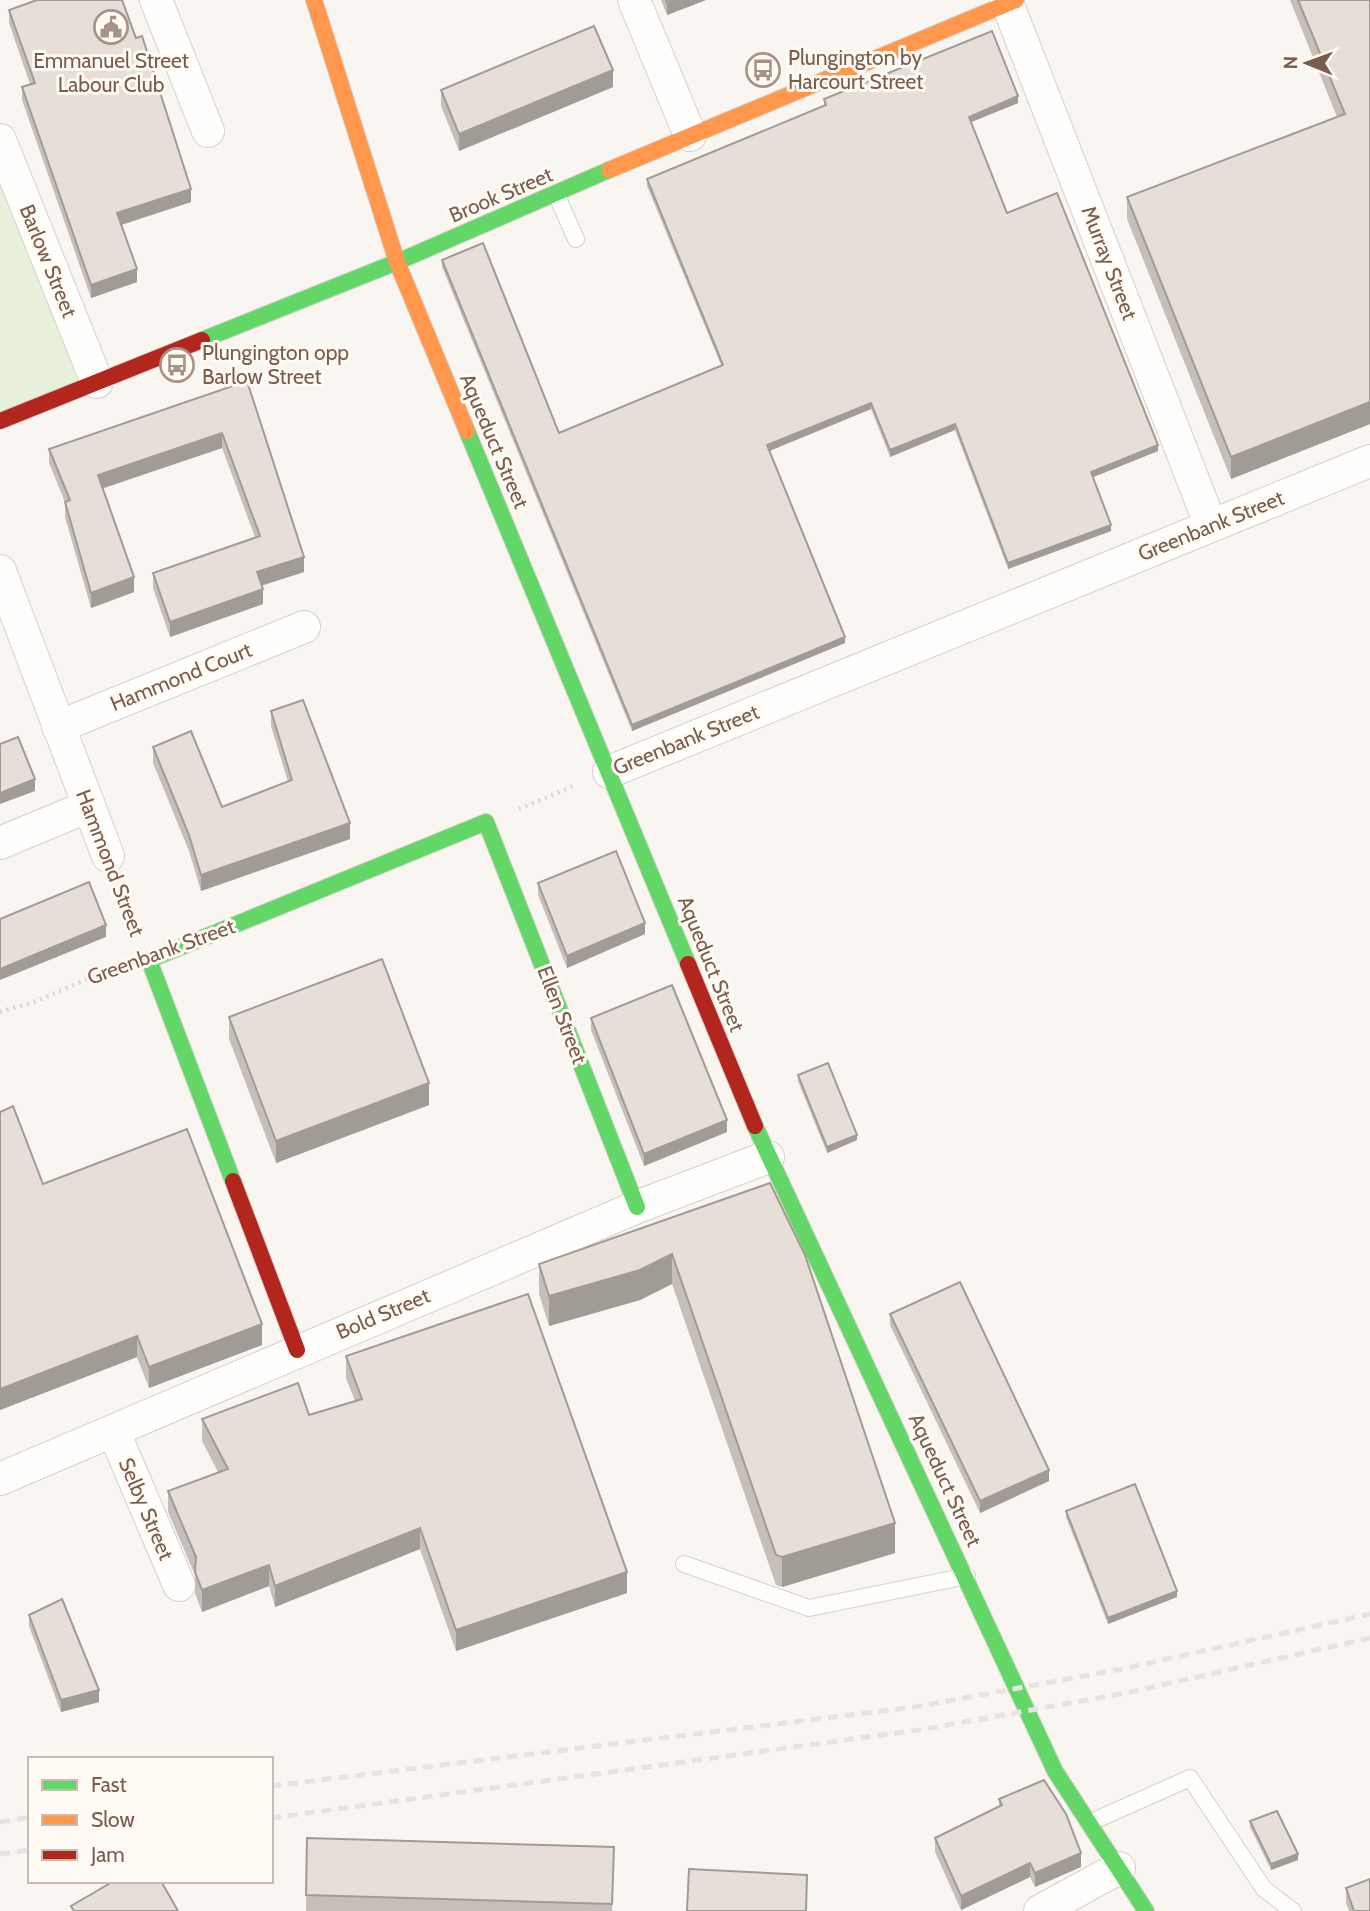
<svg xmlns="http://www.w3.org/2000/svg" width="1370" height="1911" viewBox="0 0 1370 1911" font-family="Cabin,sans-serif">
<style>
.green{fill:#e7f0db}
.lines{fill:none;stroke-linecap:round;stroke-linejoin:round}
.lane-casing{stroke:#d7d1cb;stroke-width:18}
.street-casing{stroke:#d7d1cb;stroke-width:34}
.fast-casing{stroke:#d9d2cb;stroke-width:18}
.slow-casing{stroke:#d9d2cb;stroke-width:18}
.jam-casing{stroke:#d9d2cb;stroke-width:18}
.path{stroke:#dcd5d0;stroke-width:4.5;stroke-dasharray:2 5;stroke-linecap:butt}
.lane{stroke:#fefefd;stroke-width:16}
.street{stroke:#fefefd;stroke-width:32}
.fast{stroke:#63d668;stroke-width:16}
.slow{stroke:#ff974d;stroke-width:16}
.jam{stroke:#b3261e;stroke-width:16}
.rail{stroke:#e6e3e7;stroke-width:5;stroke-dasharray:10 7;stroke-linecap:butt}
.wall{fill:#c6bfb9}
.shaded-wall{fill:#a19b96}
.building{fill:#e6ded7;stroke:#a19b96;stroke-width:2}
.labels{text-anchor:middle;stroke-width:6;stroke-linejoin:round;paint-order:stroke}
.poi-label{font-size:21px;fill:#7a5c4d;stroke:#fffaf3;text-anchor:start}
.street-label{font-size:21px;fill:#7a5c4d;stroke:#fffaf3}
</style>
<rect width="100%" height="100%" fill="#f9f5f0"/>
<!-- green -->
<polygon class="green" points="0,159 86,379 0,413"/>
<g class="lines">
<!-- lane casing -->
<g class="lane-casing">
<g id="lane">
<polyline points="556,194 576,239"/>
<polyline points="684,1564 809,1608 967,1576"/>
<polyline points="1089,1823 1190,1778 1264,1889 1293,1911"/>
</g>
</g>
<!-- street casing -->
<g class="street-casing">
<g id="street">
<polyline points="156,0 208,131"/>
<polyline points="634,0 690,135"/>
<polyline points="1006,0 1211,526"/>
<polyline points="0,140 97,382"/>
<polyline points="0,571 108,856"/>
<polyline points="58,727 304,627"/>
<polyline points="609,772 1370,461"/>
<polyline points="0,843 89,806"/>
<polyline points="114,1432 179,1585"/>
<polyline points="0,1479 637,1207 768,1157"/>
<polyline points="1040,1911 1119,1868"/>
</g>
</g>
<!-- fast casing -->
<g class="fast-casing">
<g id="fast">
<polyline points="202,340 397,262 609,170"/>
<polyline points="467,431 688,964"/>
<polyline points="755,1126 1055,1771 1146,1911"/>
<polyline points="233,1181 149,960 486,822 637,1207"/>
</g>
</g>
<!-- slow casing -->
<g class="slow-casing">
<g id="slow">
<polyline points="314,0 397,262 467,431"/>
<polyline points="609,170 1016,0"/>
</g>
</g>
<!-- jam casing -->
<g class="jam-casing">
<g id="jam">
<polyline points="0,421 202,340"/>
<polyline points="688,964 755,1126"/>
<polyline points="233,1181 297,1350"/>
</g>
</g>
<!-- path -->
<g class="path">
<polyline points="519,809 576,785"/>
<polyline points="119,887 134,928"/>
<polyline points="0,1012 34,1002 113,968"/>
</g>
<!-- lane -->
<use href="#lane" class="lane"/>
<!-- street -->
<use href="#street" class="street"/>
<!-- fast -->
<use href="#fast" class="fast"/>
<!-- slow -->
<use href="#slow" class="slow"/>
<!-- jam -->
<use href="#jam" class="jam"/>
<!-- rail -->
<g class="rail">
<polyline points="271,1786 915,1707 1122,1669 1370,1614"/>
<polyline points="271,1818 919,1730 1126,1693 1370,1638"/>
<polyline points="0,1822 30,1817"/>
<polyline points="0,1854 30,1850"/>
</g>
</g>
<!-- wall -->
<g class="wall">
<polygon points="661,0 706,0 667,15"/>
<polygon points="1290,0 1370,0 1370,424 1231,479 1127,219 1127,197 1337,117"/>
<polygon points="9,10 191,202 122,225 137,282 91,298 22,100 22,87 30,84 9,23"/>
<polygon points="613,87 459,151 441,106 441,90"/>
<polygon points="824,99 1018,103 971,122 1007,213 1158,451 1093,477 1111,531 1008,569 955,430 890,457 871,409 769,451 845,643 632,731 442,267 442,260 559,433 721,365 647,186 647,179 824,106"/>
<polygon points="247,381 304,572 261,586 263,604 170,637 153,588 153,573 255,537 222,448 103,488 134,592 91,608 65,517 65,502 49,463 49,449"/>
<polygon points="271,711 350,839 201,891 189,851 153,763 153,747 222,807 288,782 271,726"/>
<polygon points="538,883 645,934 567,968 538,895"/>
<polygon points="229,1017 429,1105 276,1163 229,1039"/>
<polygon points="591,1018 727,1132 644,1166 591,1030"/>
<polygon points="798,1075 857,1140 827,1153 798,1081"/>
<polygon points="0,1112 43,1184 262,1345 149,1388 137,1357 0,1410"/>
<polygon points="770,1183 895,1553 782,1587 776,1585 672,1284 640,1300 549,1326 539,1294 539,1264"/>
<polygon points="890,1314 1049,1481 980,1513 890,1325"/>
<polygon points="346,1356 627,1593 456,1651 420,1549 275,1607 269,1586 202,1612 195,1593 195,1575 168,1512 168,1491 218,1472 202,1441 202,1419 309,1415 355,1401 346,1378"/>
<polygon points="1066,1511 1177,1597 1108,1624 1066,1517"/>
<polygon points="29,1615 99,1702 61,1712 29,1626"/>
<polygon points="999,1799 1081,1867 1035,1887 1030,1877 961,1910 935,1852 935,1838 999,1806"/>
<polygon points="1250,1821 1298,1860 1271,1870 1250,1827"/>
<polygon points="307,1838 614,1869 612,1911 306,1911"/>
<polygon points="1346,1888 1370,1911 1349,1911 1346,1903"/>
</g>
<!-- shaded-wall -->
<g class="shaded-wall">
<polygon points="676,0 706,0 667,15 667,3"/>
<polygon points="613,70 613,87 459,151 459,134"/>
<polygon points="1018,96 1018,103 969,123 969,117"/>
<polygon points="191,189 191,202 117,226 117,213"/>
<polygon points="137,269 137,282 91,298 91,285"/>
<polygon points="1370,402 1370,424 1231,479 1231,457"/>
<polygon points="871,403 871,409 767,452 767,445"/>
<polygon points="955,424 955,430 890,457 890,450"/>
<polygon points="222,433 222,448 98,490 98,475"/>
<polygon points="1158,445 1158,451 1091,478 1091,472"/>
<polygon points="1111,525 1111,531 1008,569 1008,563"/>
<polygon points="304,557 304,572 257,587 257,572"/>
<polygon points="134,577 134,592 91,608 91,593"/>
<polygon points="263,589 263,604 170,637 170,622"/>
<polygon points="845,637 845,643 632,731 632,725"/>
<polygon points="35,779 35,791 0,804 0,793"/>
<polygon points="350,823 350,839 201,891 201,875"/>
<polygon points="645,923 645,934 567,968 567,956"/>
<polygon points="106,925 106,937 0,980 0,969"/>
<polygon points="429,1083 429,1105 276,1163 276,1141"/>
<polygon points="727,1120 727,1132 644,1166 644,1154"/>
<polygon points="857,1135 857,1140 827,1153 827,1147"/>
<polygon points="672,1254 672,1284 640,1300 549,1326 549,1296"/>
<polygon points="262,1324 262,1345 149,1388 149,1367"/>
<polygon points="137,1336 137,1357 0,1410 0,1389"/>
<polygon points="1049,1470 1049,1481 980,1513 980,1501"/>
<polygon points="895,1523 895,1553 782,1587 782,1557"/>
<polygon points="420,1528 420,1549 275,1607 275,1586"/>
<polygon points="269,1565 269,1586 202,1612 202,1590"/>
<polygon points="627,1572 627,1593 456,1651 456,1630"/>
<polygon points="1177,1591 1177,1597 1108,1624 1108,1618"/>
<polygon points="99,1690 99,1702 61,1712 61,1700"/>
<polygon points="1081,1853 1081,1867 1035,1887 1035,1873"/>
<polygon points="1298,1854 1298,1860 1271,1870 1271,1864"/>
<polygon points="1030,1863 1030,1877 961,1910 961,1896"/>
</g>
<!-- building -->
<g class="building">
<polygon points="37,0 122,0 136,38 142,36 191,189 117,213 137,269 91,285 22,87 35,83 9,10"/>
<polygon points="666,0 676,0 667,3"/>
<polygon points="1298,0 1370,0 1370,402 1231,457 1127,197 1345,114"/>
<polygon points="594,26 613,70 459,134 441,90"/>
<polygon points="992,31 1018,96 969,117 1007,213 1057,193 1158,445 1091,472 1111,525 1008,563 955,424 890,450 871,403 767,445 845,637 632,725 442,260 483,243 559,433 723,365 647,179 826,105 824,99"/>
<polygon points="247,381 304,557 257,572 263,589 170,622 153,573 260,536 222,433 98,475 134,577 91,593 65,502 70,500 49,449"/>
<polygon points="303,700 350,823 201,875 189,835 153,747 191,731 222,807 292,780 271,711"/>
<polygon points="18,737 35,779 0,793 0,744"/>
<polygon points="616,851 645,923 567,956 538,883"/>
<polygon points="89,882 106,925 0,969 0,919"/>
<polygon points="382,959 429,1083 276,1141 229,1017"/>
<polygon points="672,985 727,1120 644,1154 591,1018"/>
<polygon points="828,1063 857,1135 827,1147 798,1075"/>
<polygon points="13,1106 43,1184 187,1129 262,1324 149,1367 137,1336 0,1389 0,1112"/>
<polygon points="770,1183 805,1255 895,1523 782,1557 776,1555 672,1254 640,1270 549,1296 539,1264"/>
<polygon points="960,1282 1049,1470 980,1501 890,1314"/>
<polygon points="528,1294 627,1572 456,1630 420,1528 275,1586 269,1565 202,1590 195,1572 196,1557 168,1491 228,1469 202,1419 298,1383 309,1415 362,1399 346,1356"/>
<polygon points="1135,1484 1177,1591 1108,1618 1066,1511"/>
<polygon points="62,1599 99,1690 61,1700 29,1615"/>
<polygon points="1044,1780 1066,1814 1081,1853 1035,1873 1030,1863 961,1896 935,1838 1002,1805 999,1799"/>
<polygon points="1277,1811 1298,1854 1271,1864 1250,1821"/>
<polygon points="307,1838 614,1847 612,1904 306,1895"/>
<polygon points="689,1869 807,1875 806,1911 687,1911"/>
<polygon points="1370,1879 1370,1911 1354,1911 1346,1888"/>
<polygon points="114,1881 161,1881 178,1911 74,1911 71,1906"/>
</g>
<!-- icons -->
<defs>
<g id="civic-ring" transform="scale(1.75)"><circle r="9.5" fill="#fffaf3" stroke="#a69286" stroke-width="1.5"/><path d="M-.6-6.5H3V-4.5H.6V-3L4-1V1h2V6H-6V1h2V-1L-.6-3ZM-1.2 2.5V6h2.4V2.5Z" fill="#a69286"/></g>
<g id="bus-ring" transform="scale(1.75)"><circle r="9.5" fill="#fffaf3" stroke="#a69286" stroke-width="1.5"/><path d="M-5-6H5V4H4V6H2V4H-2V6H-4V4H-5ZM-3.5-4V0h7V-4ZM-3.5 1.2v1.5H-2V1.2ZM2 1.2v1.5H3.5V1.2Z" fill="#a69286"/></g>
</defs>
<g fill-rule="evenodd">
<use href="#civic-ring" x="111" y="27"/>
<use href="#bus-ring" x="763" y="70"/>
<use href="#bus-ring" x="177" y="365"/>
</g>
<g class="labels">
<!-- poi labels -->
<g class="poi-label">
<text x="788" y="65">Plungington by<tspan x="788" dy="24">Harcourt Street</tspan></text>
<text x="111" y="68" text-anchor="middle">Emmanuel Street<tspan x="111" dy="24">Labour Club</tspan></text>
<text x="202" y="360">Plungington opp<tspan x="202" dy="24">Barlow Street</tspan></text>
</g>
<!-- street labels -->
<g class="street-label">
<text transform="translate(501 195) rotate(-23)" y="7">Brook Street</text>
<text transform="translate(48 261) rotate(68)" y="7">Barlow Street</text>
<text transform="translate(1109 263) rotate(69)" y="7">Murray Street</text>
<text transform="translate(494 441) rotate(67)" y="7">Aqueduct Street</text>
<text transform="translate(1211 526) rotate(-22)" y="7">Greenbank Street</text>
<text transform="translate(181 677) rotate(-22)" y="7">Hammond Court</text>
<text transform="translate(686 740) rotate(-22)" y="7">Greenbank Street</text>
<text transform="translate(110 863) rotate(69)" y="7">Hammond Street</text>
<text transform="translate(161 952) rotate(-20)" y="7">Greenbank Street</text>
<text transform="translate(711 964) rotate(68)" y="7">Aqueduct Street</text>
<text transform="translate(562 1015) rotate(69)" y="7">Ellen Street</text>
<text transform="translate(383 1314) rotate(-23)" y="7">Bold Street</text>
<text transform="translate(945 1480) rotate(65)" y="7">Aqueduct Street</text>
<text transform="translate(146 1509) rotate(67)" y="7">Selby Street</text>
</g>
</g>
<!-- legend -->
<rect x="28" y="1757" width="245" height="126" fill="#fffaf3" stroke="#cabbb1" stroke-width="2"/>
<rect x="42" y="1780" width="35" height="10" fill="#63d668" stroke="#cabbb1" stroke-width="2"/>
<text x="91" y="1792" font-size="21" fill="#7a5c4d">Fast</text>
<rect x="42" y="1815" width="35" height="10" fill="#ff974d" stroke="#cabbb1" stroke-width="2"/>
<text x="91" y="1827" font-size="21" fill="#7a5c4d">Slow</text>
<rect x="42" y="1850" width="35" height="10" fill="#b3261e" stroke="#cabbb1" stroke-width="2"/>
<text x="91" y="1862" font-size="21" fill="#7a5c4d">Jam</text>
<!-- north arrow -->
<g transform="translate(1307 63) rotate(271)" stroke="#fffaf3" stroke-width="5" paint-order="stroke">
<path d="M0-5L12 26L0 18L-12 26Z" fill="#7a5c4d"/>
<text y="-10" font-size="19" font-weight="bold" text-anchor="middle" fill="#7a5c4d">N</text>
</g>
</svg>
